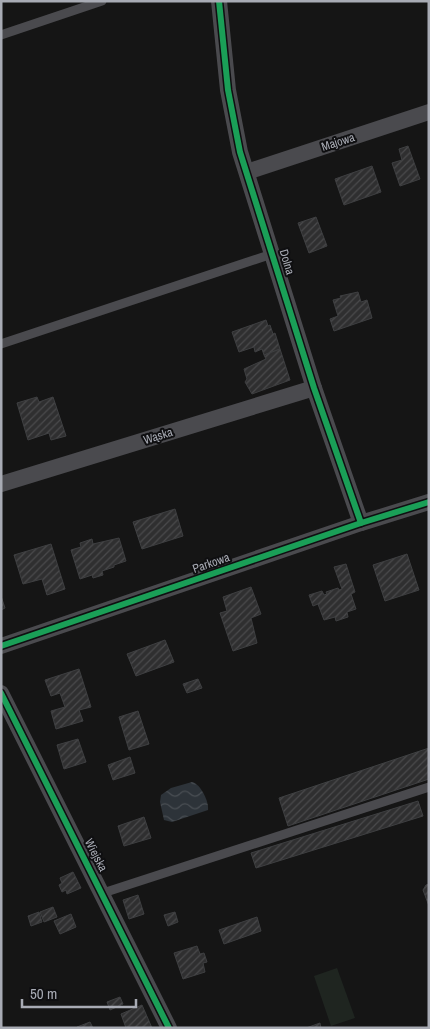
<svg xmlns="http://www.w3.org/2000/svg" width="430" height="1029" viewBox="0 0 430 1029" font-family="'Archivo Narrow',sans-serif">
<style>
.pitch{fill:#1f2520}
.water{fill:url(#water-waves)}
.building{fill:url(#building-hatch);stroke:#3e3f41}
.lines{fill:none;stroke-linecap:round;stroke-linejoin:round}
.lane{stroke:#4a4a4e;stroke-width:9}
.street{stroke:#4a4a4e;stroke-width:16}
.cycleway-casing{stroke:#0f0f11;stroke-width:9}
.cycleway{stroke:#1a9f57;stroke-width:6}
.labels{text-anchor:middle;stroke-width:4;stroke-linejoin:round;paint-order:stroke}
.street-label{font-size:12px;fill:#a8abb4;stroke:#0f0f11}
</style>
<defs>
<pattern id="water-waves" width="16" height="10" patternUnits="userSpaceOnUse" patternTransform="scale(1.25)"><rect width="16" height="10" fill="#2d3339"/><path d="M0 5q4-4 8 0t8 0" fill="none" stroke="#494e53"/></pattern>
<pattern id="building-hatch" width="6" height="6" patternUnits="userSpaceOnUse" patternTransform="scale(1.25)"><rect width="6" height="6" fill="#2f2f30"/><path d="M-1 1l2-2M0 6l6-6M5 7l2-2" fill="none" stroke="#4a4a4c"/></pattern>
</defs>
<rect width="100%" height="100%" fill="#151515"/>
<!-- pitch -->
<polygon class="pitch" points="337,968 355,1018 331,1026 314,976"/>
<!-- water -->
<path class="water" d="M 192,782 C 201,784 209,802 208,810 L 172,822 L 164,820 L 160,802 L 161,795 L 171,788 Z"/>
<!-- building -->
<g class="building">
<polygon points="408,146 420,179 400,186 392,163 402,160 399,149"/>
<polygon points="372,166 381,192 344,205 335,179"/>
<polygon points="316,217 327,246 309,253 298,223"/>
<polygon points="358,292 361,302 367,300 372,318 334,331 330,319 338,316 333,300 341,298 340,296"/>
<polygon points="266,320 268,326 270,325 273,334 275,333 280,349 264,355 262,349 255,352 254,347 239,352 232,332"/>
<polygon points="280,349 290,380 252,394 245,382 247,379 244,369 266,359 264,355"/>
<polygon points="37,397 39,402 53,397 66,436 51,440 49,433 28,440 17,403"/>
<polygon points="175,509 183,536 142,549 133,522"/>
<polygon points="119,538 126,561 114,565 114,567 102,571 103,575 93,578 92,575 80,579 71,550 81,547 80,543 92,539 93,544"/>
<polygon points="51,544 65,589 47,595 42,579 23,584 14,555"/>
<polygon points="407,554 419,590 385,601 373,565"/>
<polygon points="346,564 355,592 351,594 356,609 347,612 348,617 336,621 335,617 324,620 318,604 313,606 309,595 322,591 324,595 327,594 326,592 338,588 339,590 342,589 334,567"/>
<polygon points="251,587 261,614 251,618 257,643 233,651 220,613 227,611 223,597"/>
<polygon points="1,596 5,608 1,610"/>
<polygon points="165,640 174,662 136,676 127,654"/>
<polygon points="79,669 91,707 79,710 83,721 56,729 51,711 65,707 60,693 51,696 45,680"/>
<polygon points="198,679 202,688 187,693 183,684"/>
<polygon points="138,711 149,744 129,750 119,717"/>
<polygon points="78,739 86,762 64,769 57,745"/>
<polygon points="429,748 429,779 288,826 279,798"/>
<polygon points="130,757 135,773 113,780 108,765"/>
<polygon points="418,801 423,816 256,868 251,853"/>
<polygon points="144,817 151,838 124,846 118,826"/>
<polygon points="73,872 81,888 67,894 66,890 62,892 59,885 62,883 60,878"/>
<polygon points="429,884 429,906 423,890 426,885"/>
<polygon points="138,895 144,914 129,919 123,900"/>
<polygon points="53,907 57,917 44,922 40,912"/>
<polygon points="39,912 42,922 31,926 28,916"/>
<polygon points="175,912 178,922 168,926 164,915"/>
<polygon points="71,914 76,927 60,934 54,921"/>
<polygon points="257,917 261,931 224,944 219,930"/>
<polygon points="197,946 200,954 204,953 207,962 203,963 205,972 183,979 174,953"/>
<polygon points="120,997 123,1004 110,1010 107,1002"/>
<polygon points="142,1005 152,1028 126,1028 121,1014"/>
<polygon points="90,1022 93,1028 78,1028 77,1027"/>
<polygon points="320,1023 321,1028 306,1028"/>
</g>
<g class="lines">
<!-- lane -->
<g class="lane">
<polyline points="1,35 102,1"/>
<polyline points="1,344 272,254"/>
<polyline points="103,893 429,787"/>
</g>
<!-- street -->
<g class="street">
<polyline points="219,1 228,90 240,152 314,388 361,523"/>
<polyline points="247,172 429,112"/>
<polyline points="1,484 314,388"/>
<polyline points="1,646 361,523 429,502"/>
<polyline points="1,693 169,1028"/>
</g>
<!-- cycleway casing -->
<g class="cycleway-casing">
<g id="cycleway">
<polyline points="219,1 228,90 240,152 314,388 361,523"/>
<polyline points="1,646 361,523 429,502"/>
<polyline points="1,693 169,1028"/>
</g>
</g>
<!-- cycleway -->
<use href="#cycleway" class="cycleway"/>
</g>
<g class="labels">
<!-- street labels -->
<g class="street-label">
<text transform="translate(338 142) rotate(-18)" y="4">Majowa</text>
<text transform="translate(287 262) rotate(73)" y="4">Dolna</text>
<text transform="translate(158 436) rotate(-17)" y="4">Wąska</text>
<text transform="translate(211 563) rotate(-19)" y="4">Parkowa</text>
<text transform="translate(96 855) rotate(63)" y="4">Wiejska</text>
</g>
</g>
<!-- border -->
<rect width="430" height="1029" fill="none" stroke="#a8abb4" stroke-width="5"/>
<!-- scale -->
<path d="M22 999v8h114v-8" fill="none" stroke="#a8abb4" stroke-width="2.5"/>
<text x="30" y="999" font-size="15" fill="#a8abb4" stroke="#0f0f11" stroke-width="4" paint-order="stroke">50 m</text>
</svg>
